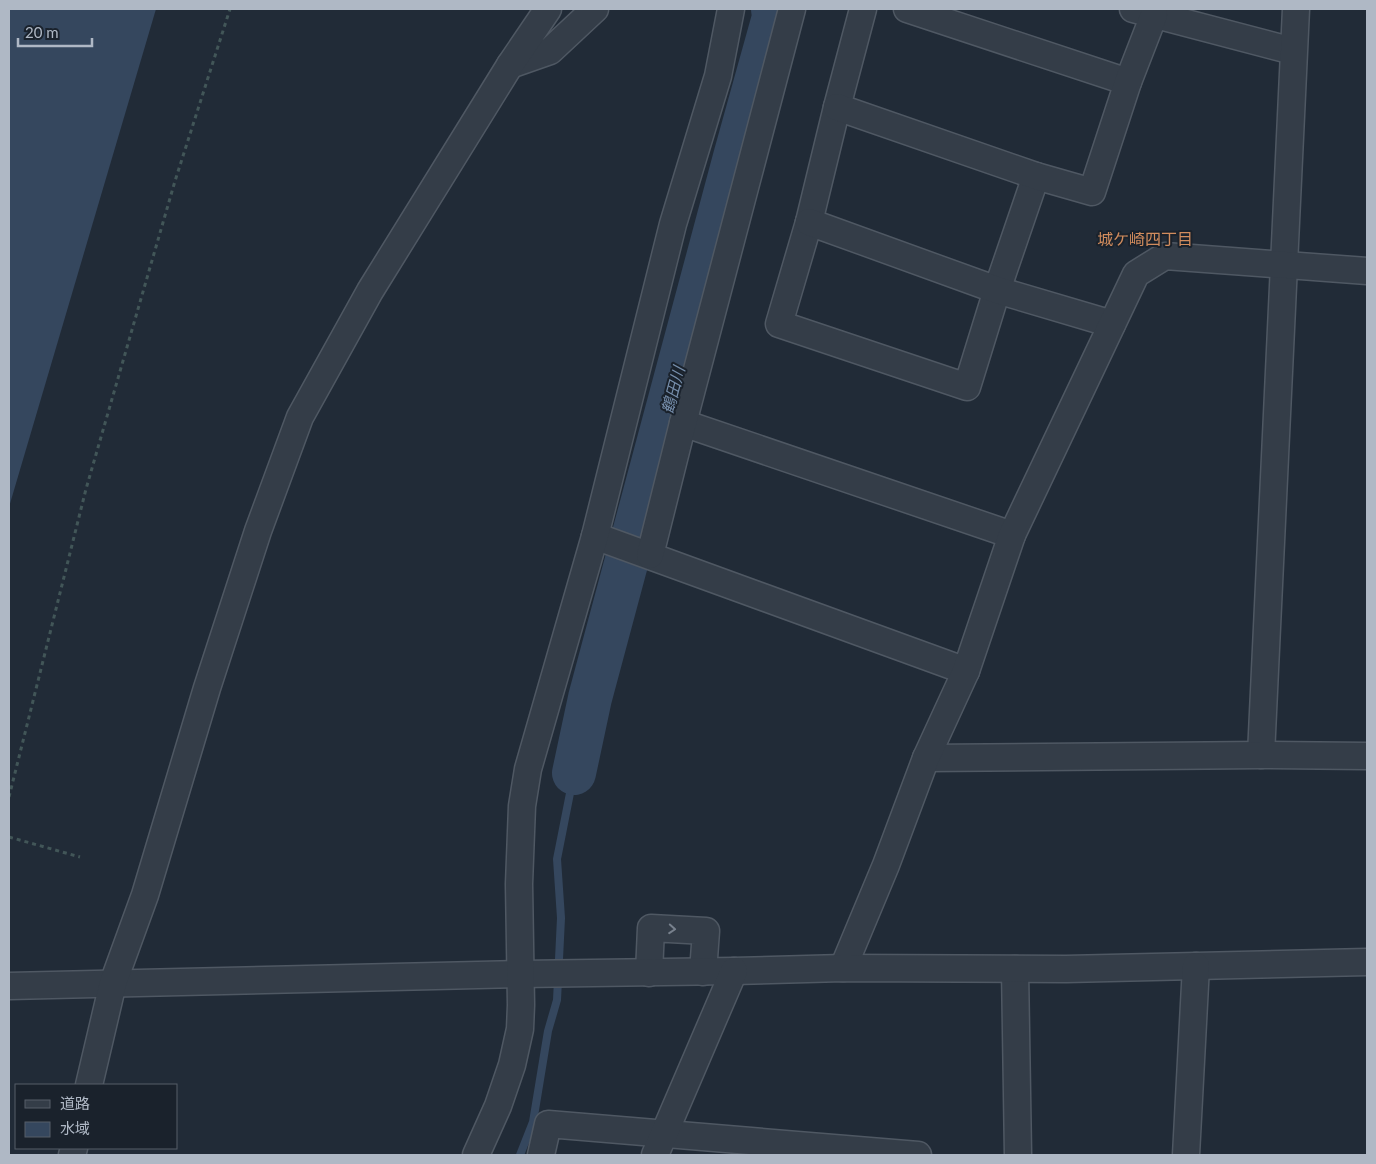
<svg xmlns="http://www.w3.org/2000/svg" width="1376" height="1164" viewBox="0 0 1376 1164" font-family="Lato,'Noto Sans JP',sans-serif">
<style>
.water{fill:#35475e}
.lines{fill:none;stroke-linecap:round;stroke-linejoin:round}
.stream{stroke:#35475e;stroke-width:8}
.river{stroke:#35475e;stroke-width:44}
.minor-casing{stroke:#4f5863;stroke-width:29}
.path{stroke:#425658;stroke-width:3;stroke-dasharray:4 4;stroke-linecap:butt}
.minor{stroke:#343d48;stroke-width:26}
.oneway{stroke:#78818d}
.labels{text-anchor:middle;stroke-width:4;stroke-linejoin:round;paint-order:stroke}
.neighbourhood-label{font-size:16px;fill:#d18c5d;stroke:#1a222c}
.water-label{font-size:16px;font-style:italic;fill:#778fac;stroke:#1a222c}
</style>
<rect width="100%" height="100%" fill="#212b37"/>
<!-- water -->
<polygon class="water" points="9,9 156,9 9,507"/>
<g class="lines">
<!-- stream -->
<polyline class="stream" points="520,1155 533,1122 548,1031 557,1000 561,918 557,859 574,773"/>
<!-- river -->
<polyline class="river" points="574,773 590,698 735,157 774,17 773,9"/>
<!-- minor casing -->
<g class="minor-casing">
<g id="minor">
<polyline points="863,9 837,107 809,222 779,324 967,387 997,290 1036,176"/>
<polyline points="907,9 1128,82"/>
<polyline points="1133,9 1293,51"/>
<polyline points="510,65 550,51 595,9"/>
<polyline points="837,107 1036,176 1092,192 1128,82 1154,15"/>
<polyline points="809,222 997,290 1112,324"/>
<polyline points="683,423 1012,535"/>
<polyline points="595,536 966,671"/>
<polyline points="650,555 683,423 792,9"/>
<polyline points="1261,755 1296,9"/>
<polyline points="926,758 1261,755 1367,756"/>
<polyline points="843,968 886,865 926,758 966,671 1012,535 1136,274 1165,256 1367,271"/>
<polyline points="1015,969 1018,1155"/>
<polyline points="649,973 651,928 706,931 703,972"/>
<polyline points="9,986 521,974 734,971 843,968 1066,969 1367,962"/>
<polyline points="89,1085 113,983 145,895 207,688 258,531 300,417 370,291 510,65 548,9"/>
<polyline points="72,1155 74,1148"/>
<polyline points="476,1155 498,1106 512,1065 520,1029 521,1005 519,884 522,806 528,769 595,536 673,224 718,76 731,9"/>
<polyline points="541,1155 548,1124 918,1155"/>
<polyline points="655,1155 734,971"/>
<polyline points="1186,1155 1196,966"/>
</g>
</g>
<!-- path -->
<g class="path">
<polyline points="9,797 86,489 175,181 230,9"/>
<polyline points="9,837 80,857"/>
</g>
<!-- minor -->
<use href="#minor" class="minor"/>
</g>
<!-- one-way arrows -->
<defs><path id="oneway-chevron" d="M-2-3.5L2.5 0L-2 3.5" fill="none" stroke-width="1.6" stroke-linecap="round" stroke-linejoin="round" transform="scale(1.25)"/></defs>
<use class="oneway" href="#oneway-chevron" transform="translate(672 929) rotate(4)"/>
<g class="labels">
<!-- neighbourhood labels -->
<g class="neighbourhood-label">
<text x="1145" y="245">城ケ崎四丁目</text>
</g>
<!-- water labels -->
<g class="water-label">
<text transform="translate(673 390) rotate(-75)" y="6">鶴田川</text>
</g>
</g>
<!-- border -->
<rect width="1376" height="1164" fill="none" stroke="#afb8c5" stroke-width="20"/>
<!-- legend -->
<rect x="15" y="1084" width="162" height="65" fill="#1a222c" stroke="#565e69"/>
<rect x="25" y="1100" width="25" height="8" fill="#343d48" stroke="#565e69"/>
<text x="60" y="1109" font-size="15" fill="#afb8c5">道路</text>
<rect x="25" y="1122" width="25" height="15" fill="#35475e" stroke="#565e69"/>
<text x="60" y="1134" font-size="15" fill="#afb8c5">水域</text>
<!-- scale -->
<path d="M18 38v8h74v-8" fill="none" stroke="#afb8c5" stroke-width="2.5"/>
<text x="25" y="38" font-size="15" fill="#afb8c5" stroke="#1a222c" stroke-width="4" paint-order="stroke">20 m</text>
</svg>
